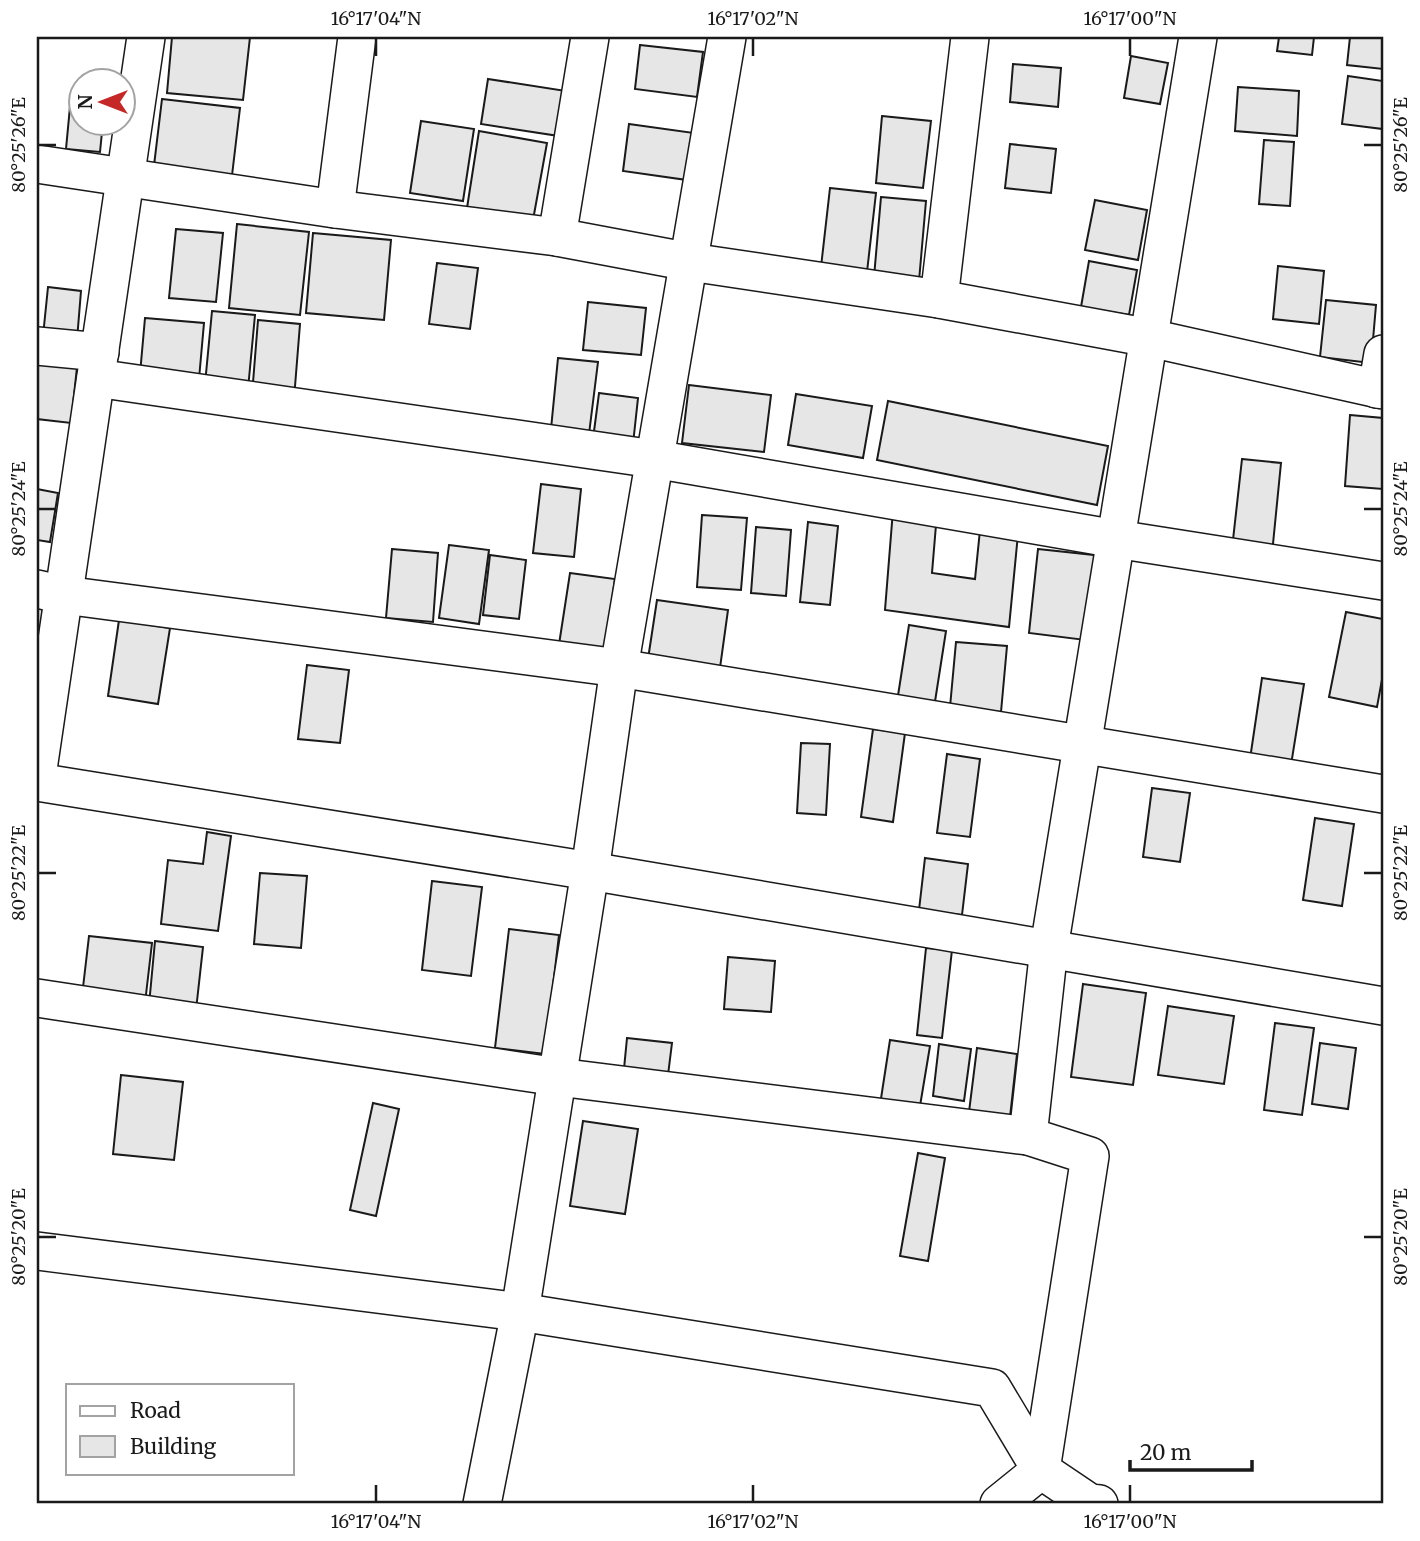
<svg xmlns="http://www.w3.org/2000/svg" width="1420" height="1541" viewBox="0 0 1420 1541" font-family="Merriweather,serif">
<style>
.building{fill:#e6e6e6;stroke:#1a1a1a;stroke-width:2}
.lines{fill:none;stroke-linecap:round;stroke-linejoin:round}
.minor-casing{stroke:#1a1a1a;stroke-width:40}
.minor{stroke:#fff;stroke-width:37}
.ticks{fill:none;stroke:#1a1a1a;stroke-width:2.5}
.neatline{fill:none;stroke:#1a1a1a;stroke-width:2.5}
.ticks-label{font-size:18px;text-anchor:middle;fill:#1a1a1a}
</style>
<rect width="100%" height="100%" fill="#fff"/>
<!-- building -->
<g class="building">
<polygon points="172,37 250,37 243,100 167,93"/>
<polygon points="1279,37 1314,37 1312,55 1277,51"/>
<polygon points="1350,37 1383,37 1383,69 1347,65"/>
<polygon points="640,45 703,52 697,97 635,89"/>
<polygon points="1131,56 1168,63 1160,104 1124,98"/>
<polygon points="1013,64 1061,68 1058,107 1010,102"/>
<polygon points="1348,76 1383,81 1383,129 1342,124"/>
<polygon points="488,79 566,91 559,136 481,124"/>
<polygon points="1238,87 1299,91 1297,136 1235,131"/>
<polygon points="71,96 80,97 80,122 103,122 100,152 66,149"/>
<polygon points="162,99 240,108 231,184 153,174"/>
<polygon points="882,116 931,121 923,188 876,183"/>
<polygon points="421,121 474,129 463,201 410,193"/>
<polygon points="629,124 694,133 687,180 623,171"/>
<polygon points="479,131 547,143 533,220 467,208"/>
<polygon points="1264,140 1294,142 1290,206 1259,204"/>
<polygon points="1010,144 1056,149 1051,193 1005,188"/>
<polygon points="830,188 876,193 867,272 821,267"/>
<polygon points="881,197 926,201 919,281 874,277"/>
<polygon points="1095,200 1147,210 1138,260 1085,250"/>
<polygon points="237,224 309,232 300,315 229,308"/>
<polygon points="176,229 223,233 216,302 169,298"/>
<polygon points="313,233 391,240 384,320 306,313"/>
<polygon points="1089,261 1137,270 1129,315 1081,307"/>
<polygon points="437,263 478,268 470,329 429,324"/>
<polygon points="1278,266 1324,271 1319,324 1273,319"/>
<polygon points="48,287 81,291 77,340 43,336"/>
<polygon points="1326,300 1376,305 1371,363 1320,357"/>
<polygon points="588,302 646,308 641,355 583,350"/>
<polygon points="212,311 255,315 248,389 205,384"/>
<polygon points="145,318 204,323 199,379 140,374"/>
<polygon points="258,320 300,324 294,399 252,395"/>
<polygon points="558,358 598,362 589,434 551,429"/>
<polygon points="37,362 77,367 71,423 37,419"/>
<polygon points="689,385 771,395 764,452 682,443"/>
<polygon points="599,393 638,398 633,444 593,439"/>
<polygon points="796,394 872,406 863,458 788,445"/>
<polygon points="888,401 1108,446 1097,505 877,460"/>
<polygon points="1350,415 1383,418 1383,489 1345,486"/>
<polygon points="1242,459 1281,463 1272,554 1232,549"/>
<polygon points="541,484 581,489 574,557 533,553"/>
<polygon points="37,489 58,493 50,542 37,540"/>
<polygon points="893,510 937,513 932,573 975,579 980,530 1018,534 1009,627 885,610"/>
<polygon points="702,515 747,518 741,590 697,587"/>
<polygon points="808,522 838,526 830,605 800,602"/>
<polygon points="756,527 791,530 786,596 751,593"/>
<polygon points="449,545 489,550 479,624 439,618"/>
<polygon points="392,549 438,553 433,622 386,618"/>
<polygon points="1038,549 1103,556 1093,641 1029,633"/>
<polygon points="490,555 526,560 519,619 483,615"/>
<polygon points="570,573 615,579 604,658 558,651"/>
<polygon points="657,600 728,610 720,668 648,659"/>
<polygon points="37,608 43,609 37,656"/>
<polygon points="1346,612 1383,619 1383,674 1377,707 1329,697"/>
<polygon points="119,620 170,628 158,704 108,696"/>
<polygon points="909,625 946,631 934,708 897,702"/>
<polygon points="956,642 1007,646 1001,712 950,707"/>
<polygon points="307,665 349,670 340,743 298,739"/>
<polygon points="1262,678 1304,684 1291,765 1250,759"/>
<polygon points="873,729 905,733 893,822 861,817"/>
<polygon points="801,743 830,744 826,815 797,813"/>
<polygon points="947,754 980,759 970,837 937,833"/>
<polygon points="1152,788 1190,793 1180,862 1143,857"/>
<polygon points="1315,818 1354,824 1342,906 1303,900"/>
<polygon points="207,832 231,836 218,931 161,924 168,860 203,864"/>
<polygon points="925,858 968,864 962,915 919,910"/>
<polygon points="260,873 307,876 301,948 254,944"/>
<polygon points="432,881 482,887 471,976 422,970"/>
<polygon points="509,929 559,935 545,1054 495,1048"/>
<polygon points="89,936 152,943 145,1003 82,996"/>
<polygon points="155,941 203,947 196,1010 149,1005"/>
<polygon points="926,948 952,950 942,1038 917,1035"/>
<polygon points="728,957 775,961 771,1012 724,1009"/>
<polygon points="1083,984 1146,993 1133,1085 1071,1077"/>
<polygon points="1168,1006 1234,1016 1224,1084 1158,1075"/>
<polygon points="1275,1023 1314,1028 1302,1115 1264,1110"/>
<polygon points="627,1038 672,1043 668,1075 624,1069"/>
<polygon points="890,1040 930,1046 919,1112 880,1105"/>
<polygon points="1320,1043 1356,1048 1348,1109 1312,1104"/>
<polygon points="939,1044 971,1049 964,1101 933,1096"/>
<polygon points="977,1048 1017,1054 1010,1117 969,1112"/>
<polygon points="121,1075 183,1082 174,1160 113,1154"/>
<polygon points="373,1103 399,1109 376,1216 350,1210"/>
<polygon points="583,1121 638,1129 625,1214 570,1206"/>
<polygon points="918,1153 945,1158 928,1261 900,1256"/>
</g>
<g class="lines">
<!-- minor casing -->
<g class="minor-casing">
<g id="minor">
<polyline points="37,164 335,209 557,237 690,262 939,299 1150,338 1383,390"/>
<polyline points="335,209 357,37"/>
<polyline points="557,237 590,37"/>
<polyline points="939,299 970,37"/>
<polyline points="37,346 100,352"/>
<polyline points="96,378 654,459 1116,539 1383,581"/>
<polyline points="1377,389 1383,354"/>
<polyline points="37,589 64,595 619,668 1383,794"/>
<polyline points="37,776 146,37"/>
<polyline points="37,782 590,871 1383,1006"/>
<polyline points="37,998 558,1077 1028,1136"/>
<polyline points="37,1251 520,1312 992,1388 1041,1470 1090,1503 1099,1504"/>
<polyline points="482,1504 520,1312 590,871 619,668 727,37"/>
<polyline points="999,1504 1041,1470 1090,1156 1028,1136 1049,948 1198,37"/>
</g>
</g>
<!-- minor -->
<use href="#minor" class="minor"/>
</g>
<!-- ticks -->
<path class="ticks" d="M 376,38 L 376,56M 753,38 L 753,56M 1130,38 L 1130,56M 38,145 L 56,145M 1364,145 L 1382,145M 38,509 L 56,509M 1364,509 L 1382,509M 38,873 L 56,873M 1364,873 L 1382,873M 38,1237 L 56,1237M 1364,1237 L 1382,1237M 376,1485 L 376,1502M 753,1485 L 753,1502M 1130,1485 L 1130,1502"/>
<!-- border -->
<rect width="1420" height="1541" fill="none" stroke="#ffffff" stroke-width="77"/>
<!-- legend -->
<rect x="66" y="1384" width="228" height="91" fill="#ffffff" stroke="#a3a3a3" stroke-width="2"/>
<rect x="80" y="1406" width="35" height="10" fill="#ffffff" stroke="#a3a3a3" stroke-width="2"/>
<text x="130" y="1418" font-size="21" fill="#1a1a1a">Road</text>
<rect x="80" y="1436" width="35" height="21" fill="#e6e6e6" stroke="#a3a3a3" stroke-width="2"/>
<text x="130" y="1454" font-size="21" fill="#1a1a1a">Building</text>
<!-- north arrow -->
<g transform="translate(102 102) rotate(270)"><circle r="33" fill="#ffffff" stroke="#a3a3a3" stroke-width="2"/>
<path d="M0-5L12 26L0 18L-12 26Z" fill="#c62828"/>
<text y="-10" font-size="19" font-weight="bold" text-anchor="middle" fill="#1a1a1a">N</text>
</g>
<!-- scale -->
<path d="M1130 1460v10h122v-10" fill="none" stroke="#1a1a1a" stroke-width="3.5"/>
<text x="1140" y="1460" font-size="21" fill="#1a1a1a" stroke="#ffffff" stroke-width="5" paint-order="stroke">20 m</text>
<rect x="38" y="38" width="1344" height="1464" class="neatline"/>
<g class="ticks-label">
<text x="376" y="25">16°17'04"N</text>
<text x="753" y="25">16°17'02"N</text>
<text x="1130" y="25">16°17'00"N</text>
<text transform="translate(1401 145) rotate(-90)" y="6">80°25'26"E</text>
<text transform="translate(19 145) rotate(-90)" y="6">80°25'26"E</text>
<text transform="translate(1401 509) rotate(-90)" y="6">80°25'24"E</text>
<text transform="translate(19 509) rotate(-90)" y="6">80°25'24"E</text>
<text transform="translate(1401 873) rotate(-90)" y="6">80°25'22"E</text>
<text transform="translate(19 873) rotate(-90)" y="6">80°25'22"E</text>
<text transform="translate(1401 1237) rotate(-90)" y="6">80°25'20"E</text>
<text transform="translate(19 1237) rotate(-90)" y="6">80°25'20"E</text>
<text x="376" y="1528">16°17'04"N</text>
<text x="753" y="1528">16°17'02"N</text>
<text x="1130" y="1528">16°17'00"N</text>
</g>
</svg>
